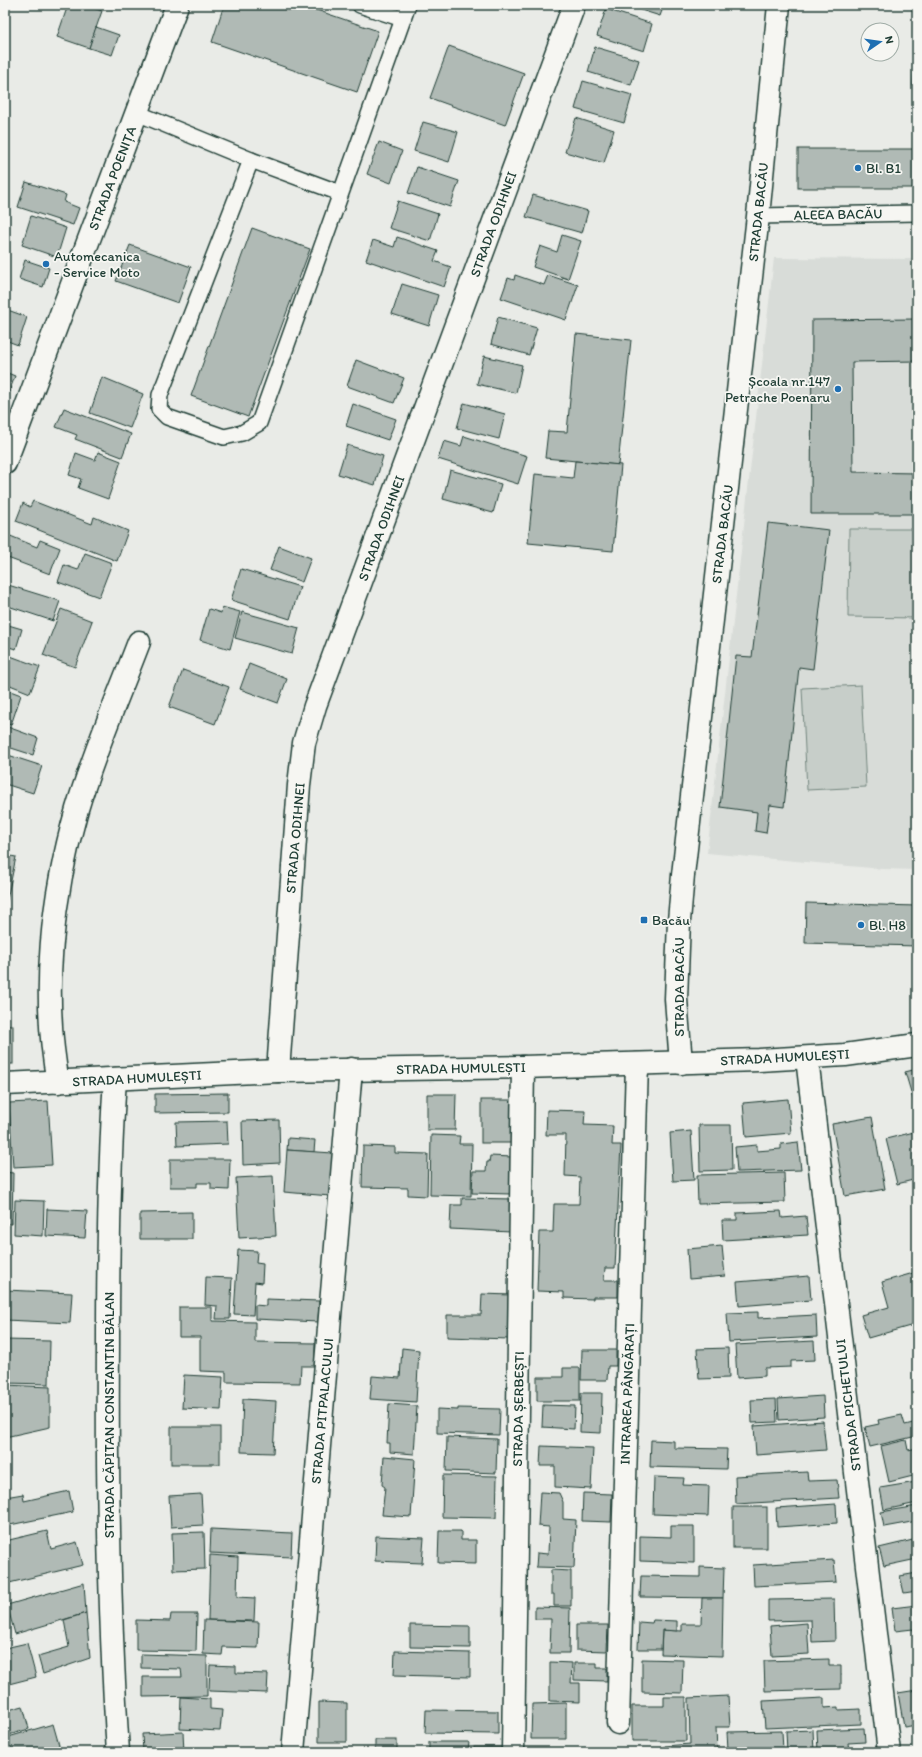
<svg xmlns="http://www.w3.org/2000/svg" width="922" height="1757" viewBox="0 0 922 1757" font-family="Itim,sans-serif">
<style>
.built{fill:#d8dcd8}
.green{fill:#c7cec9;stroke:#73867e}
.building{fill:#b0bab5;stroke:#1f3d34}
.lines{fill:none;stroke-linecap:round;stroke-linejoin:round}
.lane-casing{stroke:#1f3d34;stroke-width:18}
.street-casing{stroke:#1f3d34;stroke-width:25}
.secondary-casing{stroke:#1f3d34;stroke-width:25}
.lane{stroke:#f6f6f2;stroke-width:15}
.street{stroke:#f6f6f2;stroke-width:22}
.secondary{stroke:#f6f6f2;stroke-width:22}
.poi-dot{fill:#1f6fb2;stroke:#f6f6f2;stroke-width:1.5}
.labels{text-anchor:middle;stroke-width:3.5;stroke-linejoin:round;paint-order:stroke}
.poi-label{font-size:14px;fill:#1f3d34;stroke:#f6f6f2;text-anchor:start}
.street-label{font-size:14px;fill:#1f3d34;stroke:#f6f6f2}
</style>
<rect width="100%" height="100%" fill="#e9ebe7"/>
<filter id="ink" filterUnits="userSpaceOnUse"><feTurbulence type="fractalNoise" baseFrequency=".025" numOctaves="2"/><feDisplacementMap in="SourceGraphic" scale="8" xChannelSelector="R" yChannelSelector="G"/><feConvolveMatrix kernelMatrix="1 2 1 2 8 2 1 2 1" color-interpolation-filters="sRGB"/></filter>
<g filter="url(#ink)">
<!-- built -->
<polygon class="built" points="774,258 917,259 917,870 882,869 707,853"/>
<!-- green -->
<g class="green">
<polygon points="849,529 917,529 917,618 848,617"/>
<polygon points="861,685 866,787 807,790 802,688"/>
</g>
<!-- building -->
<g class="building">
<polygon points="68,5 84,5 102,11 89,48 57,37"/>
<polygon points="224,5 302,5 378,31 357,92 212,42"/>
<polygon points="625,5 664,5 660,16"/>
<polygon points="606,9 652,24 644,51 597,36"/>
<polygon points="96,27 119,35 112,55 89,48"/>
<polygon points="914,27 917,27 917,49 913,49"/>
<polygon points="449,46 524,73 505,125 430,98"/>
<polygon points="595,47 639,60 631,85 588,72"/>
<polygon points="914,63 917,63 917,85 913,85"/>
<polygon points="583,81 632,95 624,123 575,109"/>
<polygon points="576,118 614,130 604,163 565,152"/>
<polygon points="423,122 458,132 449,162 414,151"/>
<polygon points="379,142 402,151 391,183 367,174"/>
<rect x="798" y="149" width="119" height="39"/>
<polygon points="417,167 459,181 450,207 408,193"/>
<polygon points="26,182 66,195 64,202 79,208 73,225 18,207"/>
<polygon points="533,195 588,211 582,233 526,217"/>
<polygon points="398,201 438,214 430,241 389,228"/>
<polygon points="31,216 66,228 57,257 22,245"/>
<polygon points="252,228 310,249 248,417 191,396"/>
<polygon points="562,235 581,241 568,279 533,267 540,246 557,252"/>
<polygon points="397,237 438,251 434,261 451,267 444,287 366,260 373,240 394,247"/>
<polygon points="130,245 191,267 178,303 116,281"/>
<polygon points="25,260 49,268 43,287 19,279"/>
<polygon points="515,275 544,285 548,275 578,285 566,320 501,298 508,278 514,280"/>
<polygon points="402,284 438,295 429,326 392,314"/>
<polygon points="5,309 27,317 18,345 5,340"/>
<polygon points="498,317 537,328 529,355 491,344"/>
<polygon points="917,319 917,361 852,362 853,472 917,473 917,514 811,514 812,320"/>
<polygon points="576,334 631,340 618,465 545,458 548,431 567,432"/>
<polygon points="484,356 522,365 516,393 477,384"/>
<polygon points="356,360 404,378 394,403 347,386"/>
<polygon points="5,372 15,376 8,395 5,394"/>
<polygon points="102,377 143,394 130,428 90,413"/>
<polygon points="464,403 505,414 499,439 457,428"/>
<polygon points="353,404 396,419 388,440 346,426"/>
<polygon points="64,408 131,434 122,457 75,439 77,435 56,427"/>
<polygon points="464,436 527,456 518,484 438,459 444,441 461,446"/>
<polygon points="347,445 383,456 375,485 338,474"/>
<polygon points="98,452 121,461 108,499 78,488 81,479 69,475 76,453 95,460"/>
<polygon points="575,461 621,465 613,551 528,543 535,474 573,478"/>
<polygon points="450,470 501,484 493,513 443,499"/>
<polygon points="33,501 92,524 94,517 128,531 117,561 16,521 23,503 30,507"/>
<polygon points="768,523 829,530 813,669 799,667 784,807 770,805 766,833 755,831 757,812 720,807 736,656 752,657"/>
<polygon points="8,535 37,547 40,540 60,548 50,574 5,557 5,543"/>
<polygon points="279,546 311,558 302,582 270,570"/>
<polygon points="85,553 112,563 99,597 58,582 64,565 78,570"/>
<polygon points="241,569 300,587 290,619 231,600"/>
<polygon points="5,584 60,601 53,621 5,605"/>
<polygon points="222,607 240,612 230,649 200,640 209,609 221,613"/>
<polygon points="61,609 92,621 75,667 43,655"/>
<polygon points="242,612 299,628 292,654 235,638"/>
<polygon points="5,624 22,629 16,649 5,646"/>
<polygon points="5,654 40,667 30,693 5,683"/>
<polygon points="249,664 287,679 278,703 240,689"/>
<polygon points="183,670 229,687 215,724 169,707"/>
<polygon points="5,689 21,695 11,725 5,723"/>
<polygon points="5,726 38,738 33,755 5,746"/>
<polygon points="5,754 42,766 33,793 5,784"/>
<polygon points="5,855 16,857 5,909"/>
<polygon points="806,903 917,906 917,946 805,943"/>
<rect x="5" y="1025" width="8" height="39"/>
<polygon points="917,1069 917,1101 914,1102 905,1072"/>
<polygon points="228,1093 228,1112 155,1113 155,1094"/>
<polygon points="427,1094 456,1094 455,1130 427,1130"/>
<polygon points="788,1099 791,1133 746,1137 743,1103"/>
<rect x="481" y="1100" width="30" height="43"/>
<polygon points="48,1101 52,1165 13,1167 9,1103"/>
<polygon points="547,1110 585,1111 584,1125 613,1126 612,1145 621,1145 615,1268 605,1268 604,1280 618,1280 618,1297 593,1297 593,1299 564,1298 564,1292 537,1291 539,1232 553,1232 554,1204 579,1204 580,1177 565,1176 566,1135 546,1135"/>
<polygon points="872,1117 885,1189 845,1196 832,1124"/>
<polygon points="279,1120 280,1163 243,1165 242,1121"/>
<polygon points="227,1121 228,1144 177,1146 176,1122"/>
<polygon points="699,1125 731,1125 732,1170 700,1171"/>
<polygon points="691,1131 694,1180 673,1181 670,1133"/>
<polygon points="914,1132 917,1146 917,1179 897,1184 886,1139"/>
<polygon points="431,1135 460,1136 459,1144 472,1144 471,1196 430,1195"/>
<polygon points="288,1138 315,1140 314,1152 287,1150"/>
<polygon points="798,1142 801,1170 737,1172 735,1147 757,1145 757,1151 781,1149 781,1144"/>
<polygon points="363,1146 395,1147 395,1153 428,1154 427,1196 408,1195 408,1188 362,1187"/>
<polygon points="287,1150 333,1153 330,1196 284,1192"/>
<polygon points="490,1156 512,1157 511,1194 472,1193 473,1171 486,1171 487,1162 489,1162"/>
<polygon points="170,1159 230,1159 229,1190 211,1189 211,1183 197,1183 197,1187 170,1187"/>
<polygon points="5,1172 13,1173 12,1224 5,1224"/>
<polygon points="784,1173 785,1202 698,1204 697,1175"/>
<polygon points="273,1176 276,1236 239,1238 236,1178"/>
<polygon points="462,1198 513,1199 511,1232 450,1229 451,1205 462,1205"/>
<polygon points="15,1200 44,1201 43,1236 14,1234"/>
<polygon points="47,1209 87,1211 85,1238 46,1236"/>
<polygon points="781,1211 782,1218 806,1216 808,1235 723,1240 722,1220 737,1220 737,1213"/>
<polygon points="192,1212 192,1239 140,1239 140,1213"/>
<polygon points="722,1246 725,1276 689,1279 687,1249"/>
<polygon points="238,1250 257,1251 256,1263 263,1264 262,1283 255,1282 253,1315 234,1314"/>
<polygon points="917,1272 917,1324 868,1338 861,1315 889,1307 882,1282"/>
<polygon points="809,1276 811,1300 739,1306 737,1282"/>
<polygon points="206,1277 232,1278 230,1319 216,1319 217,1306 205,1305"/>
<polygon points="5,1290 72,1293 70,1323 5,1320"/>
<polygon points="482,1294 511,1295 509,1339 447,1337 447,1315 481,1315"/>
<polygon points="266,1299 319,1301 318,1322 255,1319 255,1305 266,1306"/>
<polygon points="179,1307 212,1307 212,1321 255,1322 255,1342 315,1343 315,1366 301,1366 300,1383 226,1382 226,1372 200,1371 200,1337 179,1337"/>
<polygon points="758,1312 758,1318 816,1315 817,1337 729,1342 727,1313"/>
<polygon points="5,1340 50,1341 49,1384 5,1383"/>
<polygon points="814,1341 815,1360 791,1361 791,1367 765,1368 765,1376 737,1378 735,1345"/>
<polygon points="402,1348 419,1350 416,1402 370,1399 372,1376 400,1378"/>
<polygon points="728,1348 729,1378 699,1379 697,1349"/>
<polygon points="582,1350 616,1350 616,1366 608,1366 607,1380 581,1380"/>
<polygon points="563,1368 580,1368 580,1401 537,1401 537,1377 563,1377"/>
<polygon points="184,1375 223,1377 221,1410 182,1408"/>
<polygon points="5,1385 50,1387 50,1427 5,1437"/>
<polygon points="581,1393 602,1393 601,1433 580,1432"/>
<polygon points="823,1396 824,1417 779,1420 778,1399"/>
<polygon points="243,1399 276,1401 273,1453 241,1452"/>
<polygon points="776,1399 777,1422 752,1423 751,1400"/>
<polygon points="389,1404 417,1406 414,1454 390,1452 390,1443 387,1443"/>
<polygon points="543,1405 575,1406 574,1429 542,1427"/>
<polygon points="458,1408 500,1409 499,1435 437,1433 437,1409 458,1410"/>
<polygon points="902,1415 905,1425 917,1422 917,1436 870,1447 865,1427 879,1424 878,1420"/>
<polygon points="823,1421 826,1450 756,1455 754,1426"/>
<rect x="171" y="1427" width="49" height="37"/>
<polygon points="447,1437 497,1439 496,1473 446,1471"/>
<polygon points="651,1440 674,1441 674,1448 727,1449 726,1469 650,1467"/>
<polygon points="906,1440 908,1450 917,1448 917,1475 889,1482 881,1446"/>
<polygon points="541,1446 593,1448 591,1489 555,1487 555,1466 540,1466"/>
<polygon points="384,1456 415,1459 411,1517 382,1515 385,1487 382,1485"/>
<polygon points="807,1472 808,1481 837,1480 839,1498 736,1504 735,1476"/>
<polygon points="443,1475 497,1476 496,1518 442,1517"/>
<polygon points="654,1477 684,1478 683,1485 709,1486 708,1516 653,1514"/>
<polygon points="916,1482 917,1503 884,1510 880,1488"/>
<polygon points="69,1491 73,1512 5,1526 5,1497 23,1494 24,1501"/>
<polygon points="540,1492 559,1493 563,1502 563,1519 576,1520 574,1568 536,1567 537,1553 548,1554 549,1527 538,1526"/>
<polygon points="583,1493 612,1494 611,1522 582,1521"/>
<polygon points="201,1494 203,1525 171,1527 169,1496"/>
<polygon points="836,1504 837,1523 777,1527 776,1508"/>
<polygon points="917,1506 917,1521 884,1527 881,1512"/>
<rect x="733" y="1507" width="34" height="41"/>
<polygon points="671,1526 694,1526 694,1563 640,1561 640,1536 671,1537"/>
<polygon points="211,1529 292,1533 291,1557 210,1553"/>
<polygon points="47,1531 51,1549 77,1542 83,1565 5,1584 5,1541"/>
<polygon points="439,1531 461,1531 461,1540 476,1540 476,1564 438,1563"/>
<polygon points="204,1532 205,1569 173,1570 172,1533"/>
<polygon points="376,1536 424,1538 422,1563 375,1561"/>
<polygon points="917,1539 917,1559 884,1566 879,1548"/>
<polygon points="210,1555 238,1557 237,1597 255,1598 254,1621 208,1620"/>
<polygon points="834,1560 836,1582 754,1586 753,1565"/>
<polygon points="700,1567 724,1568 723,1598 640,1597 641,1576 700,1577"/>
<polygon points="551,1570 571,1571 571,1606 554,1606 554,1594 551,1594"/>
<polygon points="917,1573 917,1591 904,1593 900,1576"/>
<polygon points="84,1583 86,1613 15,1634 7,1605"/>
<polygon points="702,1598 723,1598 722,1656 661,1654 662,1630 682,1631 682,1624 701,1624"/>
<polygon points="834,1599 835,1641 812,1642 811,1620 768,1621 768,1600"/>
<polygon points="917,1605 917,1637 915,1637 913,1629 895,1631 892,1608"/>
<polygon points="535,1607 570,1608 569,1653 550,1653 551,1619 535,1619"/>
<polygon points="86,1613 90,1658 43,1674 38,1656 69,1647 64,1620"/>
<polygon points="171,1614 197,1614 196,1651 136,1650 136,1620 170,1621"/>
<polygon points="204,1620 259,1622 258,1648 223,1647 222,1655 203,1654"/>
<polygon points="653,1620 677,1621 677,1631 662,1630 661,1649 638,1649 639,1622 652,1623"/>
<polygon points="807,1623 809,1654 772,1656 770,1626"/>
<polygon points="410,1625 470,1626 470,1648 410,1647"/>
<polygon points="576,1625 608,1625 607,1651 576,1650"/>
<polygon points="27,1643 36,1677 5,1685 5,1648"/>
<polygon points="395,1651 470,1653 470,1677 394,1675"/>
<polygon points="141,1654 207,1656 207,1696 143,1697 143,1677 182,1677 181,1669 141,1668"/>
<polygon points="642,1659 683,1660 682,1693 642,1692"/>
<polygon points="829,1659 829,1666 841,1666 841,1689 765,1691 764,1661"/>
<polygon points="550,1662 572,1663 571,1683 580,1683 580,1702 550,1701"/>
<polygon points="574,1663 597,1663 597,1668 607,1668 607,1681 574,1680"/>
<polygon points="210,1665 236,1666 236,1673 268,1674 267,1693 209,1691"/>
<polygon points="917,1690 917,1725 904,1727 898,1693"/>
<polygon points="728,1696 730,1727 716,1727 717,1752 665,1752 665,1746 690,1744 689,1698"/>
<polygon points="181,1697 210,1699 210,1709 222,1710 220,1731 180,1729"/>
<polygon points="664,1697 686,1697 686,1741 632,1741 632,1706 664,1706"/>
<polygon points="824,1698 824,1708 838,1707 838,1710 861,1709 861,1724 765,1728 763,1701"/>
<polygon points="319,1702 347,1703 347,1742 319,1742"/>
<polygon points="566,1703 566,1739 531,1739 532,1704"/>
<polygon points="23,1706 29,1729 5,1736 5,1711"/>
<polygon points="426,1710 498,1711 498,1734 425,1733"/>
<polygon points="53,1724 61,1752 5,1752 5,1738"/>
<polygon points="864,1728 865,1742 848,1743 849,1752 818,1752 817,1730"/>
<polygon points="813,1730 814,1752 787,1752 786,1731"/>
<polygon points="782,1731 783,1751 752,1751 752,1748 728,1749 727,1732"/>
<polygon points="183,1732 184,1752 143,1752 142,1734"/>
<rect x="375" y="1740" width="22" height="12"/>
<polygon points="429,1742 469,1742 468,1752 429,1752"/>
<rect x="474" y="1747" width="30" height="5"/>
</g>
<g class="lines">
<!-- lane casing -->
<g class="lane-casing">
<g id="lane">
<polyline points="360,5 403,19"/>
<polyline points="137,113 251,160 340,193"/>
<polyline points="251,160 160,395 159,409 167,417 224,437 242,433 259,423 408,5"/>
<polyline points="758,216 917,213"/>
</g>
</g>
<!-- street casing -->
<g class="street-casing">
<g id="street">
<polyline points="5,463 177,5"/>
<polyline points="807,1058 889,1752"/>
<polyline points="278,1071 299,785 304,743 315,706 574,5"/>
<path d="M 115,1079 C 109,1166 108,1255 108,1343 C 107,1479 109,1616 118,1752"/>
<path d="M 58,1082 C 41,992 52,896 77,809 C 94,752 118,697 139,642"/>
<polyline points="618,1723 637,1064"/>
<polyline points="293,1752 351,1069"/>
<polyline points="513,1752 523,1067"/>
</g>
</g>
<!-- secondary casing -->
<g class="secondary-casing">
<g id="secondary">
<polyline points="681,1063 676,999 679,921 683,875 758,216 779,5"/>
<polyline points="5,1084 278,1071 523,1067 759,1060 845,1055 917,1045"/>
</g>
</g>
<!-- lane -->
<use href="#lane" class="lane"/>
<!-- street -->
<use href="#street" class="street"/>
<!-- secondary -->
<use href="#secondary" class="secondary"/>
</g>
</g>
<!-- markers -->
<g class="poi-dot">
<circle cx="858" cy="168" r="4"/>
<circle cx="46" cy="264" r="4"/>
<circle cx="838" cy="389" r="4"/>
<rect x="640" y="916" width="8" height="8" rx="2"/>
<circle cx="861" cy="925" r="4"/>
</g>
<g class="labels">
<!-- poi labels -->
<g class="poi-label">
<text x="866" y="173">Bl. B1</text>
<text x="54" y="261">Automecanica<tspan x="54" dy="16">- Service Moto</tspan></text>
<text x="830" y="386" text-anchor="end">Școala nr.147<tspan x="830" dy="16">Petrache Poenaru</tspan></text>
<text x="652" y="925">Bacău</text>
<text x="869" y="930">Bl. H8</text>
</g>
<!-- street labels -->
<g class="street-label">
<text transform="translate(112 178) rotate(-69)" y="5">STRADA POENIȚA</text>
<text transform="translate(758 212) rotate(-84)" y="5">STRADA BACĂU</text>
<text transform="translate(838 214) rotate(-1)" y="5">ALEEA BACĂU</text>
<text transform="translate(493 224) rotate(-70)" y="5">STRADA ODIHNEI</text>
<text transform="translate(381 528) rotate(-70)" y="5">STRADA ODIHNEI</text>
<text transform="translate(722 534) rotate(-83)" y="5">STRADA BACĂU</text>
<text transform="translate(295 838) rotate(-85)" y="5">STRADA ODIHNEI</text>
<text transform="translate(679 987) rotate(-90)" y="5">STRADA BACĂU</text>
<text transform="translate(785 1057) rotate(-3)" y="5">STRADA HUMULEȘTI</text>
<text transform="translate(461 1068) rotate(-1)" y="5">STRADA HUMULEȘTI</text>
<text transform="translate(137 1078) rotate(-3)" y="5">STRADA HUMULEȘTI</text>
<text transform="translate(627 1394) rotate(-88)" y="5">INTRAREA PÂNGĂRAȚI</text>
<text transform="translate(848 1405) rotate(-97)" y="5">STRADA PICHETULUI</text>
<text transform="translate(518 1409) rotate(-89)" y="5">STRADA ȘERBEȘTI</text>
<text transform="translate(322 1411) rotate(-85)" y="5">STRADA PITPALACULUI</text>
<text transform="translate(109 1415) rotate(-90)" y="5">STRADA CĂPITAN CONSTANTIN BĂLAN</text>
</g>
</g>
<!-- margin -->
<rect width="922" height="1757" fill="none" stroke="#f6f6f2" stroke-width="20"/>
<rect x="10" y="10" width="902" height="1737" fill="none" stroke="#1f3d34" stroke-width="1.5" filter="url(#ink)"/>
<!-- north arrow -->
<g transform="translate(880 42) rotate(77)"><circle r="19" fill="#f6f6f2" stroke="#a0aca6"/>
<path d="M0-3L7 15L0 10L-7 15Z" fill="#1f6fb2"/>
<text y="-6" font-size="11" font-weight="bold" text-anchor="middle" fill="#1f3d34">N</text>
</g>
</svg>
